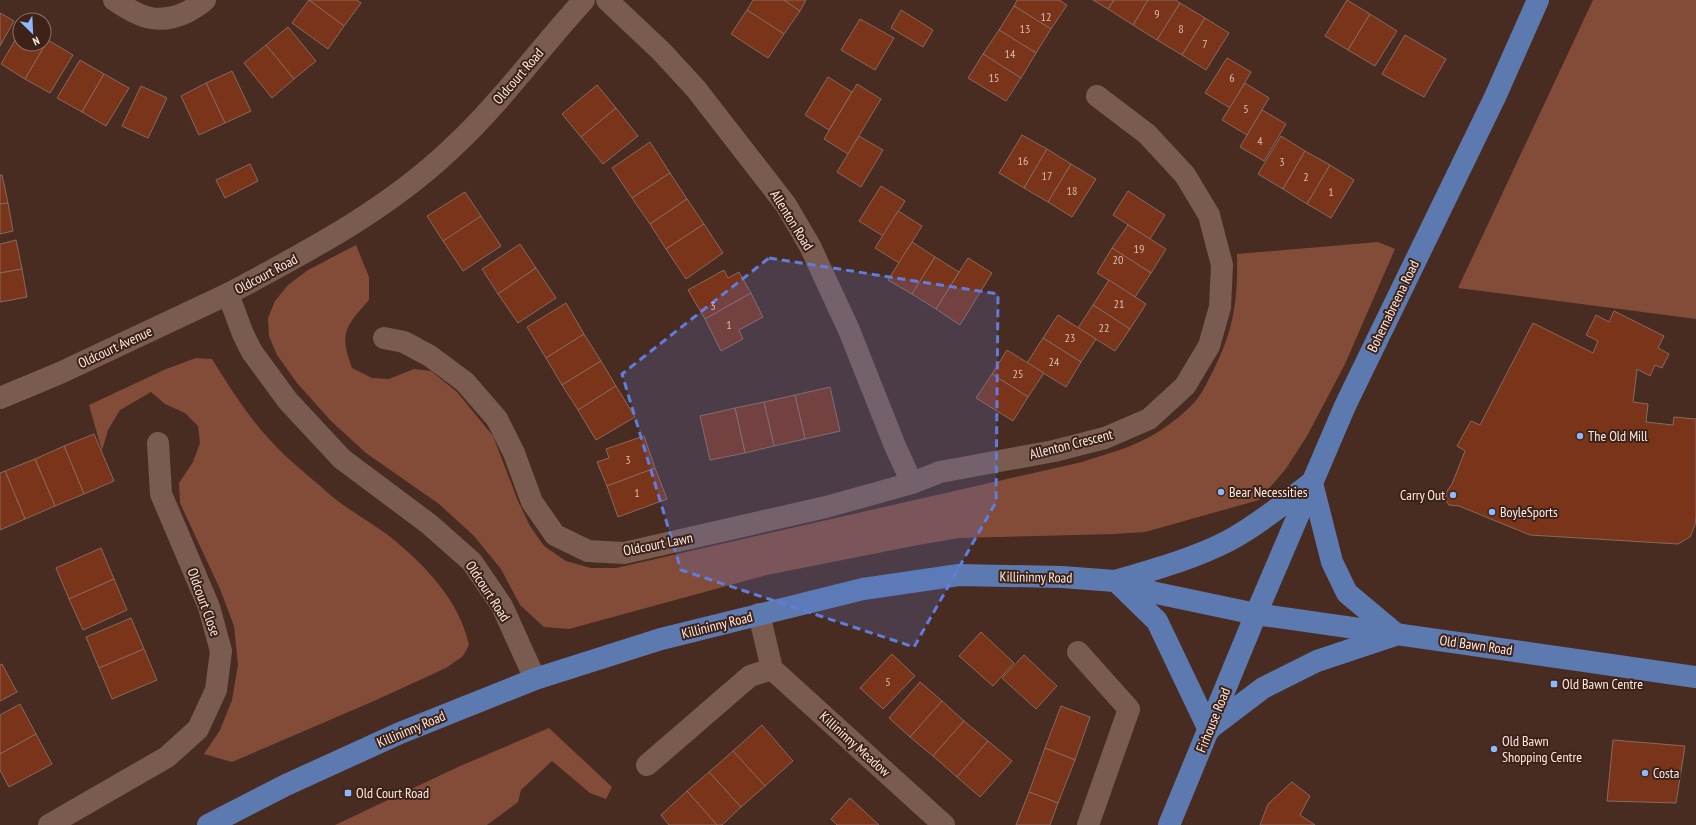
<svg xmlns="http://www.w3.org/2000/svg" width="1696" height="825" viewBox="0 0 1696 825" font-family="'PT Sans Narrow',sans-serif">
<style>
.green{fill:#834c39}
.building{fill:#79341a;stroke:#89695e}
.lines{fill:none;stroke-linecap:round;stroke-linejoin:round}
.minor{stroke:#7a5b50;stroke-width:22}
.major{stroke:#5d7ab0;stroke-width:22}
.marked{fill:#607ddc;fill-opacity:0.2;stroke:#607ddc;stroke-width:3;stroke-dasharray:8 5;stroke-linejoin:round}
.poi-dot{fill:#8cb9fc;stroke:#3d2218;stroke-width:1.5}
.labels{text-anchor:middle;stroke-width:4;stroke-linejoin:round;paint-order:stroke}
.number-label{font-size:12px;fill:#dcbcb2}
.street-label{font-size:14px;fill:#fdeae4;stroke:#3d2218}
.poi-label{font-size:14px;fill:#fdeae4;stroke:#3d2218;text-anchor:start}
</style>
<rect width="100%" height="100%" fill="#482c22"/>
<!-- green -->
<g class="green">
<polygon points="1593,0 1696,0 1696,319 1458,288"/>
<path d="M 1378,242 L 1395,249 L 1345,364 L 1307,436 L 1285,470 L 1259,500 L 1145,532 L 1115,534 L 959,538 L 918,545 L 767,575 L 569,629 L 544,627 L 520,605 L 501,569 L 474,536 L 439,504 L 366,453 L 331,421 L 297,383 L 277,355 L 269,336 L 268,318 L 275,301 L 288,285 L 308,270 L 356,245 L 369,277 L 369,300 C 345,327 339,333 352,368 L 372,378 L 389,379 L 414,369 L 431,371 L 457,392 L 493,436 L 518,501 L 530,526 L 544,546 L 566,561 L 591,568 L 616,568 L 1082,462 C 1106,454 1131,448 1153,435 C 1168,426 1187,412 1198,398 C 1204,390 1208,380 1213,371 C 1234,330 1238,300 1237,254 Z"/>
<path d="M 196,358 L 212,359 C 230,388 247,415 270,440 C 287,459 309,476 328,493 C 346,509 369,521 388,535 C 424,564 459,599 469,645 L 463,656 L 446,668 L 374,701 L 232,762 L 204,754 L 220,730 L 232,700 L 238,665 L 234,626 L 220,589 L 180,503 L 179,483 L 193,462 L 200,443 L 198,426 L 185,413 L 165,404 L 151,392 L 120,410 L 108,430 L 102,451 L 89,405 L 166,369 Z"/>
<polygon points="549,728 612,787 606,799 590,793 552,761 521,790 518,802 487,825 335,825 458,767"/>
</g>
<!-- building -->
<g class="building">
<polygon points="309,0 357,0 361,3 344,26"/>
<polygon points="309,0 344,26 328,49 292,23"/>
<polygon points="753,0 784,0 800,11 784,34 747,10"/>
<polygon points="784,0 806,0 800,11"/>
<polygon points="1017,0 1059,0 1067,5 1051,29 1014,6"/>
<polygon points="1093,0 1114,0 1108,9"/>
<polygon points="1114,0 1148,0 1133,25 1108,9"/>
<polygon points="1148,0 1176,0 1180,3 1157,40 1133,25"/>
<polygon points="1347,0 1370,14 1348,50 1325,36"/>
<polygon points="1180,3 1205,18 1182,55 1157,40"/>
<polygon points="1014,6 1051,29 1036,53 999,30"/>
<polygon points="747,10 784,34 768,58 731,34"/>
<polygon points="901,10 933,30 923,47 891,28"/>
<polygon points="0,13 14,21 0,46"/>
<polygon points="1370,14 1397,31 1375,66 1348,50"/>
<polygon points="1205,18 1229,33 1206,70 1182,55"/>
<polygon points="860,19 894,38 875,70 841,50"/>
<polygon points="288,27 316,61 294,79 266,45"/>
<polygon points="999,30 1036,53 1021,78 983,54"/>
<polygon points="20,32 20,44 44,44 44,38 48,40 25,79 1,64"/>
<polygon points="1405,35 1446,59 1424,97 1382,74"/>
<polygon points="48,40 73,55 50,93 25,79"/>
<polygon points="266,45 294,79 272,98 244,63"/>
<polygon points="983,54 1021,78 1006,101 968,78"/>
<polygon points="1227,58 1251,72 1230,108 1205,93"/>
<polygon points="80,60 104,74 82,112 57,98"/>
<polygon points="232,71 251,111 225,123 206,83"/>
<polygon points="104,74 129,88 106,126 82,112"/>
<polygon points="828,77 852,92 829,130 805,115"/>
<polygon points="206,83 225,123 199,135 181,96"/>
<polygon points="1245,83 1269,98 1247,135 1222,120"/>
<polygon points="857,84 881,99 848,154 824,139"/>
<polygon points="597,85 616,108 581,137 562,114"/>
<polygon points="141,86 167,98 148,138 122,126"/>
<polygon points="616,108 638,136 603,164 581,137"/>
<polygon points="1262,110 1286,124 1264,161 1240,147"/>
<polygon points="1022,135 1047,149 1024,188 999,173"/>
<polygon points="859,136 883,150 861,187 837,172"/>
<polygon points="1281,136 1305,151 1283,189 1258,174"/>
<polygon points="650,142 670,173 632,198 612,168"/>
<polygon points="1047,149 1071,164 1048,202 1024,188"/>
<polygon points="1305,151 1330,165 1307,204 1283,189"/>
<polygon points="250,164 258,181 225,198 216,180"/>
<polygon points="1071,164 1096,179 1072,217 1048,202"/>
<polygon points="1330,165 1354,180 1331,218 1307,204"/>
<polygon points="670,173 687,199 650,224 632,198"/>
<polygon points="0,175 2,175 8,203 0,204"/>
<polygon points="881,186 905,201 883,236 859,221"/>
<polygon points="1128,191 1165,215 1150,239 1113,215"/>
<polygon points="465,192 481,216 443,241 427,216"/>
<polygon points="687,199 704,224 666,249 650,224"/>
<polygon points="8,203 13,231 0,234 0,204"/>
<polygon points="898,211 922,226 899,263 875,248"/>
<polygon points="481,216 501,246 463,271 443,241"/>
<polygon points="704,224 723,253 686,279 666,249"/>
<polygon points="1128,225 1166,249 1151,273 1112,248"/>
<polygon points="16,240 22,269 0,273 0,244"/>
<polygon points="912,242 935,257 912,294 888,280"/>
<polygon points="520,244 536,268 498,294 482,269"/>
<polygon points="1112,248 1151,273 1135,297 1097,273"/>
<polygon points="935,257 959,272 936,309 912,294"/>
<polygon points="968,258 992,273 960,325 936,309"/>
<polygon points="536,268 556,298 518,323 498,294"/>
<polygon points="22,269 27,297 0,302 0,273"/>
<polygon points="724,270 728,278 739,272 751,293 705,319 688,290"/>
<polygon points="1109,280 1146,304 1130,329 1093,305"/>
<polygon points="751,293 763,317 739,330 743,339 721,351 705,319"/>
<polygon points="566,303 584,334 546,358 527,327"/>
<polygon points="1093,305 1130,329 1115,351 1078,328"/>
<polygon points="1614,311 1664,336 1658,348 1669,354 1662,368 1655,365 1650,376 1637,369 1633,402 1648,404 1646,422 1673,425 1674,417 1696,419 1696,517 1695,525 1690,537 1678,544 1530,535 1459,506 1449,505 1445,499 1447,491 1452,484 1465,451 1457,446 1471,421 1480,425 1533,323 1593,353 1598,341 1586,335 1596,315 1609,322"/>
<polygon points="1058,315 1096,339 1081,362 1043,338"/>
<polygon points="584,334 601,361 562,385 546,358"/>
<polygon points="1043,338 1081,362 1066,387 1027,363"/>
<polygon points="1007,350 1044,373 1028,397 992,374"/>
<polygon points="601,361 616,386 578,410 562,385"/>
<polygon points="992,374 1028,397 1013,421 976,398"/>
<polygon points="616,386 635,417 596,440 578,410"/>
<polygon points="830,387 840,431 805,439 795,395"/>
<polygon points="795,395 805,439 774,446 764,402"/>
<polygon points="764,402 774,446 745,453 735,408"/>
<polygon points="735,408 745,453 710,460 700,416"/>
<polygon points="94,434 114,481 84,494 64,446"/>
<polygon points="644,436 655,468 607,486 597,462 609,458 606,449"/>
<polygon points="64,446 84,494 55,506 35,459"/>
<polygon points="35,459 55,506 25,519 5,471"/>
<polygon points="655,468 667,499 618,517 607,486"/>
<polygon points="5,471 25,519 0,530 0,473"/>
<polygon points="101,548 114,579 69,599 56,568"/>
<polygon points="114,579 127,610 83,630 69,599"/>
<polygon points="131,618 144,649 99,668 86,637"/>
<polygon points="981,632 1014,663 993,686 959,656"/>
<polygon points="144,649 157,680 112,699 99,668"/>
<polygon points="892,654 915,676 883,709 860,688"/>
<polygon points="1024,655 1057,686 1036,709 1002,678"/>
<polygon points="2,664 17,692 0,701 0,665"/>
<polygon points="920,682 942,701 910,737 889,718"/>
<polygon points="942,701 964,721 933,756 910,737"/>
<polygon points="20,704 36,734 0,754 0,715"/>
<polygon points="1061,706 1090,717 1075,760 1045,748"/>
<polygon points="964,721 988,741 957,777 933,756"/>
<polygon points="762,725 793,761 765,786 733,751"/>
<polygon points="36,734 52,764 9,787 0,770 0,754"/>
<polygon points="1613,740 1685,746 1676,803 1607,801"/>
<polygon points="988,741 1012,761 980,797 957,777"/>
<polygon points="1045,748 1075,760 1058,803 1029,792"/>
<polygon points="733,751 765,786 741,807 709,772"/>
<polygon points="709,772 741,807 722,825 717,825 687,791"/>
<polygon points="1292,782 1310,796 1300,815 1315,825 1260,825 1268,804"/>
<polygon points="687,791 717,825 669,825 661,815"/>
<polygon points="1029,792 1058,803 1050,825 1016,825"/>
<polygon points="850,798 879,825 837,825 831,819"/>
</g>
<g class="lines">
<!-- minor -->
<g class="minor">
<path d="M 114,0 C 139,17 158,26 187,12 C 194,8 200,5 205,0"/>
<polyline points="607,0 662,52 696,89 786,205 810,246 849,330 895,446 912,483"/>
<polyline points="384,338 404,342 430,356 465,382 497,419 514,453 532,502 555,535 588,551 624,553 826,507 912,483 940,472 1054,451 1105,438 1149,419 1185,386 1209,346 1220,307 1222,265 1209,215 1185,175 1147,134 1097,96"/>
<polyline points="0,398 60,373 228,294"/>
<polyline points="759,614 772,669 944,825"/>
<polyline points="1078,652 1129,709 1088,825"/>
<path d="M 535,679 L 502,606 L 472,562 L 429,524 L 342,459 L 288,401 L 252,352 L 243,334 L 228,294 C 306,252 386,211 451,149 C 500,104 539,49 584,0"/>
<polyline points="647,765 750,676 772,669"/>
<polyline points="49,825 167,757 198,729 216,690 221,651 209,607 161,494 158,443"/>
</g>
<!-- major -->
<g class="major">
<polyline points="1312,483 1332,562 1347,593 1396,634"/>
<path d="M 1115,581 C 1153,570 1193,559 1228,541 C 1258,525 1284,503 1311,483"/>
<polyline points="1118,583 1157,621 1209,730"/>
<polyline points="1209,729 1263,688 1317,661 1392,636"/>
<polyline points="208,825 286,785 400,733 535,679 661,639 863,589 959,575 1062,577 1115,581 1156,593 1256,614 1696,677"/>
<polyline points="1169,825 1256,614 1345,406 1495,97 1538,0"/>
</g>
</g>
<!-- marked area -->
<path class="marked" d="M 769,258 L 998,294 L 996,502 L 914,647 L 681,570 L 622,374 Z"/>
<!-- markers -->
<g class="poi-dot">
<circle cx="1580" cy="436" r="4"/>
<circle cx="1221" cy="492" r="4"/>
<circle cx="1453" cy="495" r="4"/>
<circle cx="1492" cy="512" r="4"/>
<rect x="1550" y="680" width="8" height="8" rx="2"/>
<circle cx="1494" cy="749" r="4"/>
<circle cx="1645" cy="773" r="4"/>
<rect x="344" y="789" width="8" height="8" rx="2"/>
</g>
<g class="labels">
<!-- number labels -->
<g class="number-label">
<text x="1157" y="18">9</text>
<text x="1046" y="21">12</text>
<text x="1025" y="33">13</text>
<text x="1181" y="33">8</text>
<text x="1205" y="48">7</text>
<text x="1010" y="58">14</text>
<text x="994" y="82">15</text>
<text x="1232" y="82">6</text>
<text x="1246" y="113">5</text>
<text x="1260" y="145">4</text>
<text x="1023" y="165">16</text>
<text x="1282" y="166">3</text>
<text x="1047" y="180">17</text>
<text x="1306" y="181">2</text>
<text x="1072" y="195">18</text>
<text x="1331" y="196">1</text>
<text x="1139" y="253">19</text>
<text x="1118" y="264">20</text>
<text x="1119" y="308">21</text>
<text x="713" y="310">3</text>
<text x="729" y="329">1</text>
<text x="1104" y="332">22</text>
<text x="1070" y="342">23</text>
<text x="1054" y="366">24</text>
<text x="1018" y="378">25</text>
<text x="628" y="464">3</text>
<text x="637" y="497">1</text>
<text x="888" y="686">5</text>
</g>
<!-- street labels -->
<g class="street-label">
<text transform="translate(518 76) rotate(-49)" y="5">Oldcourt Road</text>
<text transform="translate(792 220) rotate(58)" y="5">Allenton Road</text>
<text transform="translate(266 274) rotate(-28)" y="5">Oldcourt Road</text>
<text transform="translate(1393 306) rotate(-64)" y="5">Bohernabreena Road</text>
<text transform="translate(115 347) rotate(-25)" y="5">Oldcourt Avenue</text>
<text transform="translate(1071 444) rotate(-14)" y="5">Allenton Crescent</text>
<text transform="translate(658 544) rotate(-11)" y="5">Oldcourt Lawn</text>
<text transform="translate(1036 577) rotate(1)" y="5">Killininny Road</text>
<text transform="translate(488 591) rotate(57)" y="5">Oldcourt Road</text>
<text transform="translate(204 602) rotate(70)" y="5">Oldcourt Close</text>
<text transform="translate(717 625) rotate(-14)" y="5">Killininny Road</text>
<text transform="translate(1476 645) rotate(8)" y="5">Old Bawn Road</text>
<text transform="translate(1213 720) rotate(-68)" y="5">Firhouse Road</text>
<text transform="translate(411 729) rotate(-23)" y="5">Killininny Road</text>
<text transform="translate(855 744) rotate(42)" y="5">Killininny Meadow</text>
</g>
<!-- poi labels -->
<g class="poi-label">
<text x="1588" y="441">The Old Mill</text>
<text x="1229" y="497">Bear Necessities</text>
<text x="1445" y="500" text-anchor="end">Carry Out</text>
<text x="1500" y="517">BoyleSports</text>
<text x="1562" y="689">Old Bawn Centre</text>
<text x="1502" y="746">Old Bawn<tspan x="1502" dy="16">Shopping Centre</tspan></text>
<text x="1653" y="778">Costa</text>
<text x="356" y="798">Old Court Road</text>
</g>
</g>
<!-- north arrow -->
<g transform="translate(32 32) rotate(156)"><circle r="19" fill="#3d2218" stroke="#8a726a"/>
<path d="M0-3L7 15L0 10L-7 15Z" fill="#8cb9fc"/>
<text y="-6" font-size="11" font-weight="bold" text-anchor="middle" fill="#fdeae4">N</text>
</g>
</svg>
